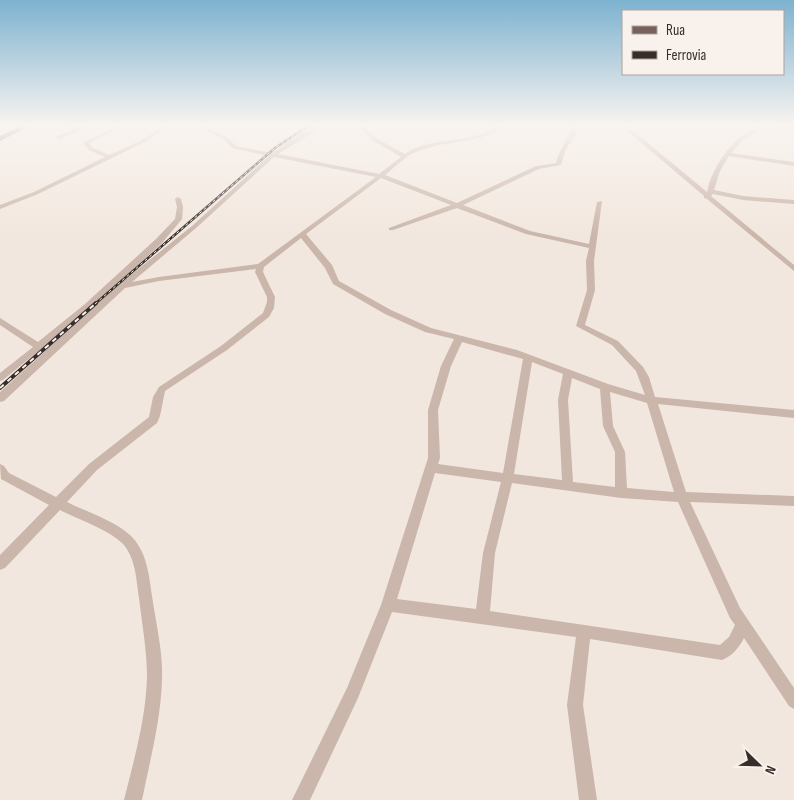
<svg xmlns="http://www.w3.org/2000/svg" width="794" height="800" viewBox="0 0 794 800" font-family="'Sofia Sans Condensed',sans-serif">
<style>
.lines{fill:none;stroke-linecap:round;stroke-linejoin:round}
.minor{fill:#cab6aa;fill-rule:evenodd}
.major{fill:#79625b;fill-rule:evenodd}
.rail-far1-casing{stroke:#372d2a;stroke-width:2.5}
.rail-casing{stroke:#372d2a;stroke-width:4}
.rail-far1{stroke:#f9f1eb;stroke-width:1;stroke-dasharray:3;stroke-linecap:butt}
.rail{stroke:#f9f1eb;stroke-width:2;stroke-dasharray:5;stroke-linecap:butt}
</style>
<rect width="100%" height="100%" fill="#f2e7de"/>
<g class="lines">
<!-- minor -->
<g class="minor">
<path d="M 53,124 C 62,124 71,128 80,127 C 85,127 90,124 97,124 L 59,139 L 56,137 L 57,136 L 75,129 Z"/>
<path d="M 122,124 L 129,124 L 89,143 L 93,148 L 109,155 C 121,150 132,145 143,139 C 155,133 161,124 176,124 L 162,130 L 149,140 L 38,194 L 0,209 L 0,205 L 34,192 L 105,157 L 89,150 L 83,143 Z"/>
<path d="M 193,124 L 200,124 L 227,137 L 236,146 L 272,153 C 286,144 310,124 327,124 L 278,154 L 379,174 L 401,157 L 372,140 L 356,124 L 362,124 L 376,138 L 405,154 C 422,141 447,142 467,138 C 477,136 485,133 494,128 L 476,124 L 498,126 L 503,124 L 510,124 C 481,145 447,139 416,152 C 405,156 394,168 385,175 L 457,203 L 536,166 L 556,163 C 560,148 569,138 572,124 L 578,124 L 576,134 L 565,151 L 561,165 L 539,169 L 463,205 L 530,231 L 589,244 L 597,202 L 602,201 L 594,261 L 595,290 L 585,325 L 618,341 L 643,367 L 649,377 L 655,397 L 794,410 L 794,418 L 658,404 L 686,492 L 794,496 L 794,506 L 690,502 L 740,608 L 794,688 L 794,709 L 789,706 L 744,638 C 739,648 732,656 722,660 L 590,639 L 583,705 L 597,800 L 579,800 L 567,705 L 576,637 L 392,612 L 358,698 L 310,800 L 292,800 L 347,688 L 381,605 L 428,458 L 428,410 L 441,366 L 454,339 L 425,332 L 385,314 L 333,284 L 325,268 L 301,238 L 264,267 L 263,272 L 275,297 L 274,308 L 269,317 L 227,350 L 165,391 L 160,416 L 157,423 L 97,470 L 67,502 C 85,511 117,522 131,536 C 147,552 149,575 152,596 C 156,624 163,651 162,679 C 161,720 150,760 142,800 L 124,800 C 134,760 146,718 147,677 C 147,650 142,624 139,598 C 136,579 136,559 123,544 C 110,530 77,519 60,510 L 5,568 L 0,570 L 0,555 L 49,505 L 1,479 L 0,464 L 4,466 L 9,473 L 56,497 L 89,464 L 149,417 L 153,397 L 159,387 L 221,346 L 263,313 L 267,302 L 267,297 L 255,272 L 256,269 L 159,281 L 125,288 L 4,401 L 0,402 L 0,392 L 117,286 L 192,226 L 269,156 L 232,148 L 223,139 ZM 274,157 L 376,177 L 258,264 L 159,277 L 132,282 L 196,228 ZM 381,178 L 451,205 L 389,228 L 389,230 L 393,230 L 457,208 L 526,234 L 589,248 L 586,261 L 587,290 L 576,326 L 612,345 L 636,371 L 645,395 L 608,384 L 517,350 L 431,328 L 391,310 L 339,281 L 332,265 L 306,234 ZM 462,342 L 523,359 L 503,473 L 438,464 L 440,458 L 438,410 L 451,366 ZM 532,362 L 563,374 L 558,400 L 562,480 L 514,474 ZM 572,378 L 600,389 L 603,426 L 615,452 L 615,487 L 573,482 L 568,400 ZM 610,392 L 647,403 L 674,492 L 627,488 L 625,452 L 613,426 ZM 435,473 L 501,482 L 483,553 L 476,609 L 397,599 ZM 512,483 L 621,498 L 678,502 L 730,618 L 735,625 L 729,637 L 720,645 L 490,611 L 495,553 Z"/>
<path d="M 619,124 L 625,124 L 707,192 C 711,172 723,153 738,139 C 745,133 752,132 756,124 L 762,124 L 756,132 L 743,140 L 731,153 L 794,162 L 794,166 L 729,156 L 720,171 L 714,190 L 743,196 L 794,200 L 794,204 L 743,200 L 713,194 L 711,196 L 794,265 L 794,271 L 707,199 L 704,198 L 704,196 Z"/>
<polygon points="764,124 794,126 794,130 767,126"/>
<polygon points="178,197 181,199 183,207 182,219 162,243 91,308 3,380 0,381 0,373 33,347 0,325 0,318 38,342 85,304 156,239 175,219 177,207 175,199"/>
</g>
<!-- major -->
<polygon class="major" points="26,124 34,124 0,141 0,136"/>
<!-- rail-far1 casing -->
<g class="rail-far1-casing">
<polyline id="rail-far1" points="95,304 275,148 311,124"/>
</g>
<!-- rail casing -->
<g class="rail-casing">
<polyline id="rail" points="0,388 96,303"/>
</g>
<!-- rail-far1 -->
<use href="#rail-far1" class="rail-far1"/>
<!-- rail -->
<use href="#rail" class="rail"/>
</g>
<!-- sky -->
<linearGradient id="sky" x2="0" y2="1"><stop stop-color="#7db2d0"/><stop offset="0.53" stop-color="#f9f4f0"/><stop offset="1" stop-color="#f9f4f0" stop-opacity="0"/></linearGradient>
<rect width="794" height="236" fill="url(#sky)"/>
<!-- legend -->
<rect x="622" y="10" width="162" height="65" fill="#f9f1eb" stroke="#aba39e"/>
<rect x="632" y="26" width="25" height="8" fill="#79625b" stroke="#aba39e"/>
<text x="666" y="35" font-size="15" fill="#372d2a">Rua</text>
<rect x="632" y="51" width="25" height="8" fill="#372d2a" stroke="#aba39e"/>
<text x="666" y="60" font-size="15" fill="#372d2a">Ferrovia</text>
<!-- north arrow -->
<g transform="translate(759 765) rotate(113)" stroke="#f9f1eb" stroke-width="4" paint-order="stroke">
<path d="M0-4L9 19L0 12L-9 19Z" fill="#372d2a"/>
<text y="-8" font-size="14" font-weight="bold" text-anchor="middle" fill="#372d2a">N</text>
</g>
</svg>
